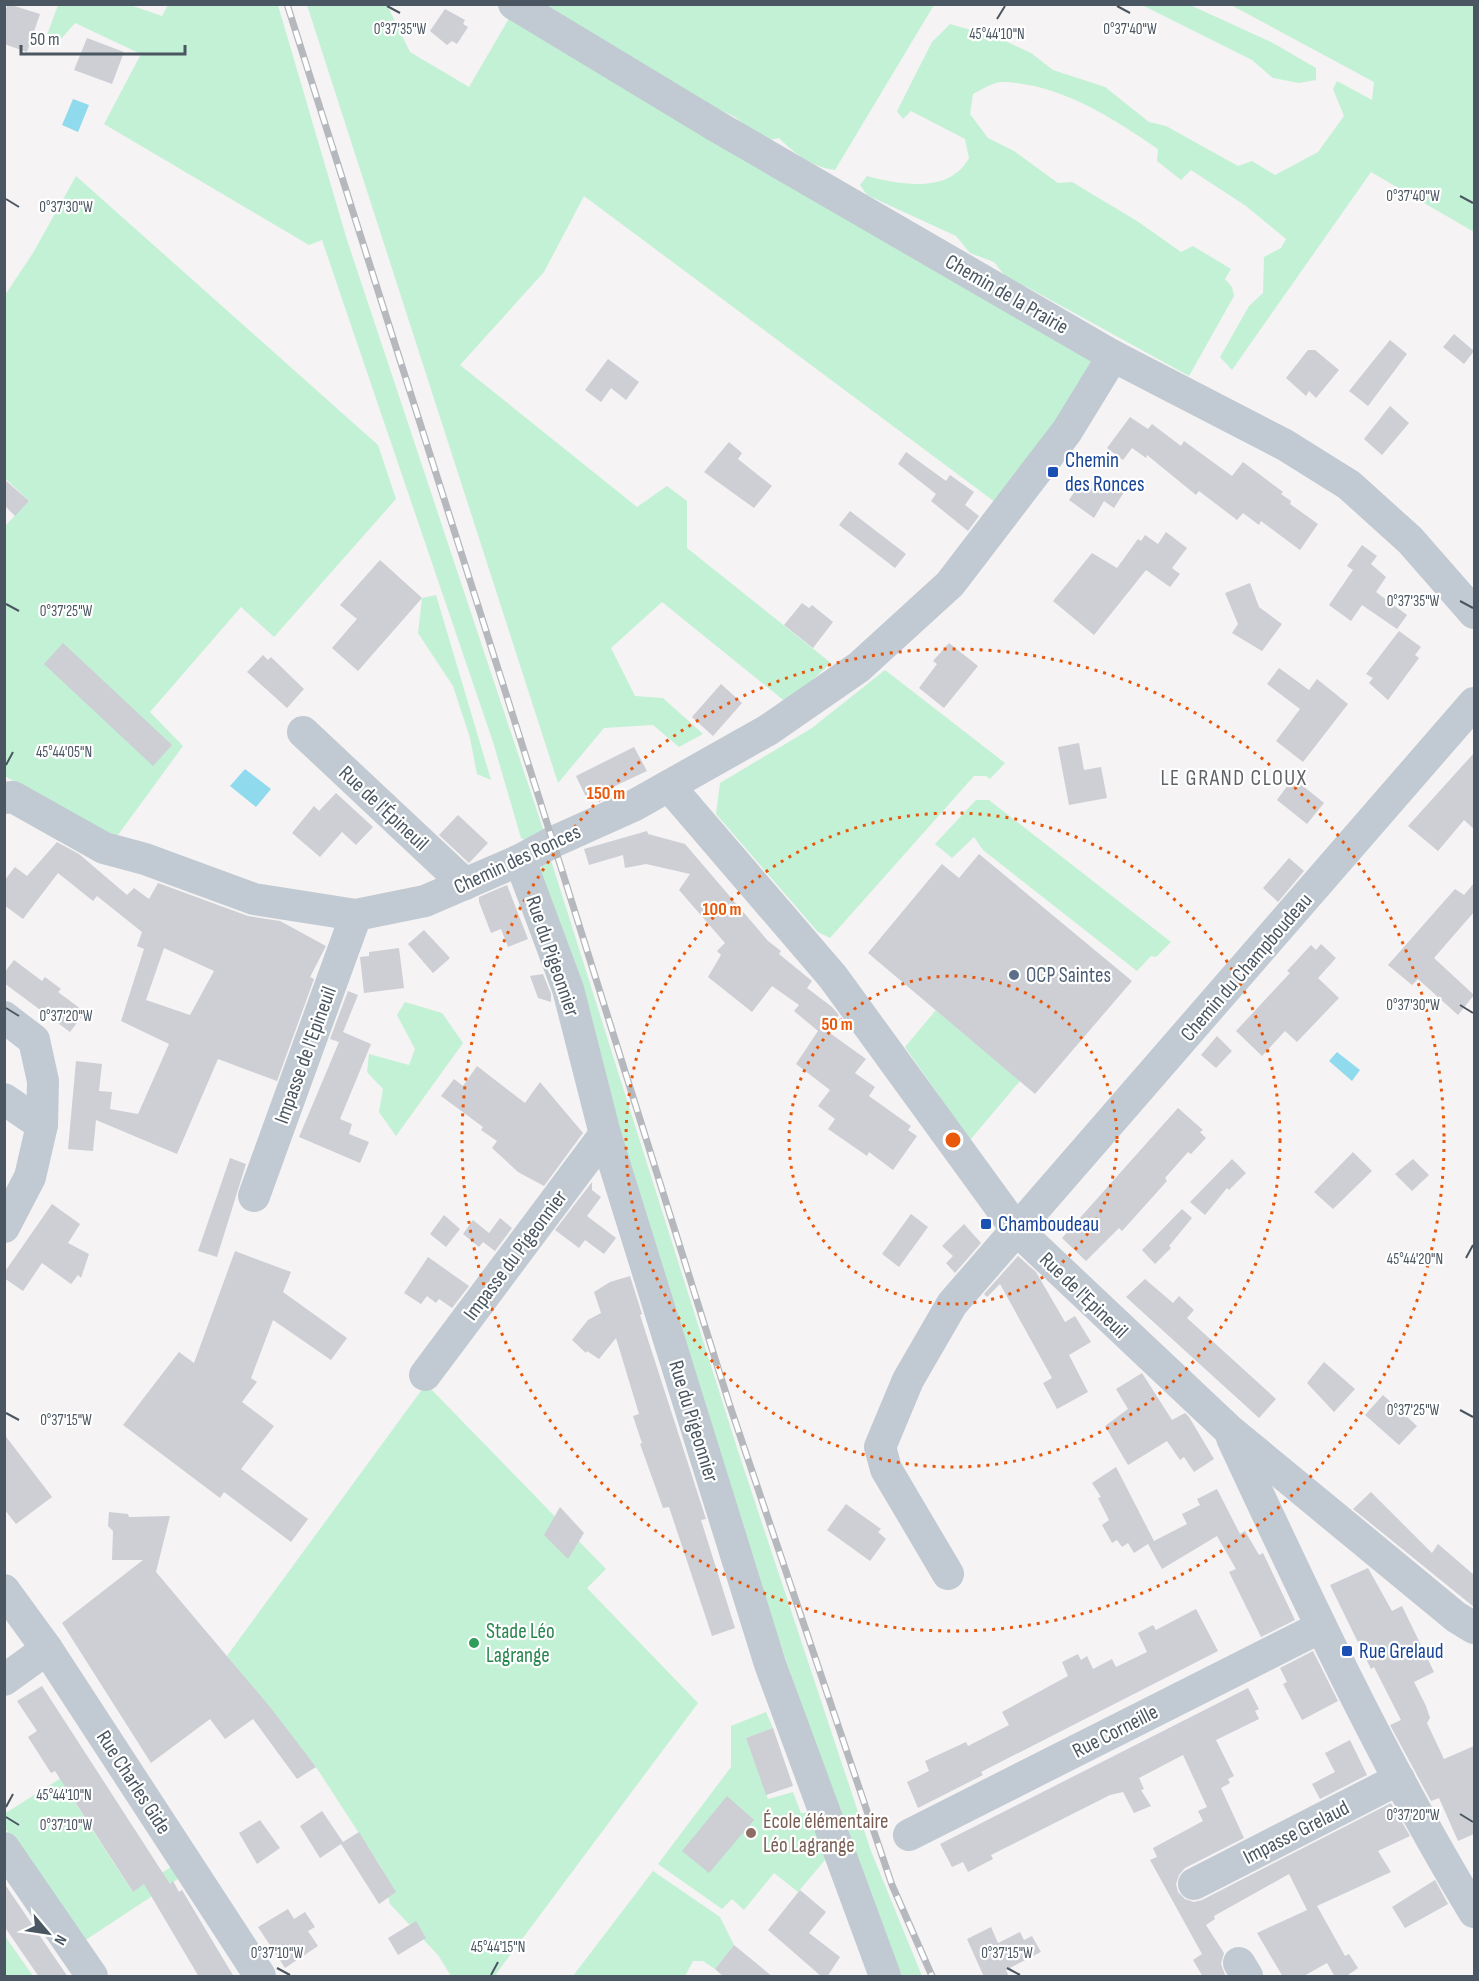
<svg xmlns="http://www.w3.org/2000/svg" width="1479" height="1981" viewBox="0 0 1479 1981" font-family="'Sofia Sans Condensed',sans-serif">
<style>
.green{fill:#c3f1d5}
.water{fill:#90daee}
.building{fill:#cdcfd5;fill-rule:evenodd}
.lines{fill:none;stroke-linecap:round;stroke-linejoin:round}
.minor{stroke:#c1cad2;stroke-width:32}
.rail-casing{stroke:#b5b8bd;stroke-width:7}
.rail{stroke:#fff;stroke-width:4.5;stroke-dasharray:14;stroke-linecap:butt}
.ticks{fill:none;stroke:#4a5661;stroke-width:2}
.ring{fill:none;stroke:#e8590c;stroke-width:3;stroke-dasharray:3 6}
.transit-dot{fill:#1a4fb4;stroke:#fff;stroke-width:2}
.service-dot{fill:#5c6f8a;stroke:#fff;stroke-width:2}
.leisure-dot{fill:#2e9e5b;stroke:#fff;stroke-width:2}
.education-dot{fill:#8d6e63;stroke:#fff;stroke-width:2}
.labels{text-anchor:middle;stroke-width:4.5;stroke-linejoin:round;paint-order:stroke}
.street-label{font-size:21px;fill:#4a5661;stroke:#fff}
.transit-label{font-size:21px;fill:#164399;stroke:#fff;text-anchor:start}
.service-label{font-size:21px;fill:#4e5e75;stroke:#fff;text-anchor:start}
.leisure-label{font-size:21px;fill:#27864d;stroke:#fff;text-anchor:start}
.education-label{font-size:21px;fill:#785e54;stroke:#fff;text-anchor:start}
.neighbourhood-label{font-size:22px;letter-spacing:1.5px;fill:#5f6368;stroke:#fff}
.ticks-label{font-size:15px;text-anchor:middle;fill:#4a5661;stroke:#fff;stroke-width:4.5;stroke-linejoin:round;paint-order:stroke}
.centre{fill:#e8590c;stroke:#fff;stroke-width:3}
.ring-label{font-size:18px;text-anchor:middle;font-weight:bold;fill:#e8590c;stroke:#fff;stroke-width:4.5;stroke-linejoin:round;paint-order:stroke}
</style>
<rect width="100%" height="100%" fill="#f5f3f3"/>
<!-- green -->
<g class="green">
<polygon points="58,5 130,5 162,16 168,5 278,5 347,240 544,832 526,841 521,838 493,742 322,240 309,245 104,124 141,54 75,23 55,46 46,38"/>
<polygon points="307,5 387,5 410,52 469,87 511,15 1092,356 1092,376 999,505 584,196 544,272 460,365 637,507 667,486 687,501 687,548 831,663 787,703 662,602 611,648 635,696 663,698 703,734 679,747 653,725 604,728 558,783"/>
<path d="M 535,5 L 934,5 L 835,170 C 812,167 795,154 779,138 L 764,141 L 735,117 L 695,98 Z"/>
<polygon points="1142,5 1190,5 1273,43 1316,68 1316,80 1299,83 1273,78 1252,60"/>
<path d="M 1231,5 L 1474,5 L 1474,232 L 1371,172 L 1232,370 L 1220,357 L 1249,306 L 1263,293 L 1264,257 L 1281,248 L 1286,239 L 1246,206 L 1191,170 L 1181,180 L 1157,161 L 1158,149 C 1113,118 1059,83 1002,82 C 993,82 981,90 973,94 L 970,114 L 988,138 L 1014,151 L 1058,183 L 1072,182 L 1137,221 L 1181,252 L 1193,246 L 1231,269 L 1225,279 L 1232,287 L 1234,296 L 1189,376 L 1027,287 L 1009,281 L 994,262 L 970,253 L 956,236 L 867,195 L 860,185 L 867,176 C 900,185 950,194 969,158 L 965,139 L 911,111 L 903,119 L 897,111 L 932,42 L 950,24 L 999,38 L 1031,53 L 1053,70 L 1105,87 L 1149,122 L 1166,126 L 1238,166 L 1252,161 L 1275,175 L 1318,152 L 1344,116 L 1333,89 L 1337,81 L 1372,100 L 1374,82 Z"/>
<polygon points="76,176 378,445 396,499 274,637 241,607 150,712 183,746 118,835 91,829 5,776 4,527 29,501 5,478 5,295 33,253"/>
<polygon points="436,595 491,780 477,774 470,738 453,686 418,633 422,598"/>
<polygon points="885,670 1005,763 990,779 986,776 974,776 830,938 818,932 716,814 720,783 812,728"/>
<polygon points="976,800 989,800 1171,942 1156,957 1151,956 1137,971 983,850 974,837 952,858 935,844"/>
<polygon points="550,857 738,1451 871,1851 922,1976 899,1976 804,1712 730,1498 537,879 543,862"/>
<polygon points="405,1002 442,1013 463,1043 396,1136 379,1112 383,1089 367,1072 369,1054 409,1065 415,1049 397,1015"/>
<polygon points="936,1010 1020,1081 970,1140 905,1047"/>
<polygon points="426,1384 606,1569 587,1588 698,1703 496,1974 498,1976 451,1976 438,1955 390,1904 381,1867 316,1767 227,1656"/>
<polygon points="766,1712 773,1728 746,1738 768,1799 793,1792 801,1813 814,1812 830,1854 798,1892 774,1873 744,1910 732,1899 722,1909 658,1864 731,1767 731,1726"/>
<polygon points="88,1761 66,1789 132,1891 176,1864 184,1875 84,1941 5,1828 4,1814"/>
<polygon points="653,1871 720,1917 734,1945 715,1969 703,1961 693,1961 685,1976 573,1976"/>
<polygon points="4,1936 5,1936 33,1976 5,1976"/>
</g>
<!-- water -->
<g class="water">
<polygon points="73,99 89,105 78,132 62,125"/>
<polygon points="245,769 271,789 256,807 230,786"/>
<polygon points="1337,1052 1360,1070 1352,1081 1329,1061"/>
</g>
<!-- building -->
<g class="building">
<polygon points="8,4 40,14 27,52 4,44 4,14"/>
<polygon points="445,9 465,20 463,24 468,27 457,44 452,41 447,45 430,31"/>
<polygon points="87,38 124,52 112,84 74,70"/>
<polygon points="1454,334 1474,351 1464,364 1443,347"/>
<polygon points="1390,340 1407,354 1368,406 1349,391"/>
<polygon points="1308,350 1315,350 1339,370 1316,398 1309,391 1306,396 1286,378"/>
<polygon points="608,359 639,382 626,400 611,388 601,402 585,390"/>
<polygon points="1390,406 1409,423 1382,455 1364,439"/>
<polygon points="1130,417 1148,429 1152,424 1181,446 1184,441 1232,476 1243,462 1283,492 1281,494 1291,501 1290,504 1318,524 1300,550 1261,521 1259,525 1243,513 1237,520 1199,491 1196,495 1147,455 1146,458 1132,448 1123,460 1107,448"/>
<polygon points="729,442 742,453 738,459 772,486 754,508 704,472"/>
<polygon points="906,452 946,481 950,475 974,492 965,505 979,516 968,531 931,501 936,494 898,464"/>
<polygon points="1098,477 1124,492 1114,508 1104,501 1094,518 1069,500 1081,482 1091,489"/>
<polygon points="4,479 29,501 15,516 4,505"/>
<polygon points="850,511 906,554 895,568 839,525"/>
<polygon points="1166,532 1187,548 1172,568 1180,574 1170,587 1146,570 1094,635 1053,601 1092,553 1117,568 1138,539 1141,541 1145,535 1158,544"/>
<polygon points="1362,545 1377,556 1371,564 1386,577 1376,592 1407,615 1397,629 1362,605 1351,621 1329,605 1353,570 1347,566"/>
<polygon points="380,560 422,598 358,671 332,648 357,619 340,605"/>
<polygon points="1250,583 1259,607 1282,624 1262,651 1232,633 1238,624 1225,593"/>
<polygon points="802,603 809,608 812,605 833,622 813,648 784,625"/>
<polygon points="1399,631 1421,647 1415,655 1419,658 1388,700 1369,683 1373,678 1366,674"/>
<polygon points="63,643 172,745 153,766 44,664"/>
<polygon points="949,643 978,666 944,708 919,688 937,664 933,661"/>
<polygon points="263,655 268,660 271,657 304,689 287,708 247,672"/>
<polygon points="1279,668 1309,690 1317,679 1348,704 1303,762 1276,741 1300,709 1267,684"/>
<polygon points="721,684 742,703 713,736 692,717"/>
<polygon points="1079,743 1084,770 1101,767 1107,798 1069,805 1058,747"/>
<polygon points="634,747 647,771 587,799 576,776"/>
<polygon points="1474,753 1474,829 1464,820 1438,851 1408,826"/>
<polygon points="1293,778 1324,803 1307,824 1277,800"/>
<polygon points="336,793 373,827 356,845 342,832 320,857 292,833 314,806 319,811"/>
<polygon points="458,815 488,843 469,863 439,835"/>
<polygon points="647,831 648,834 685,844 768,941 781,951 779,954 812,981 807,988 832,1007 839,1015 827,1031 866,1059 855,1073 875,1087 869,1096 911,1126 908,1130 917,1136 893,1170 869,1152 867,1156 828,1129 835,1119 818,1106 830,1090 796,1064 818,1031 794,1011 799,1005 772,986 752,1012 708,977 721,955 717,951 725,943 679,890 690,874 646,864 625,868 623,855 589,865 584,849"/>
<path d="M 57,842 L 79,854 L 127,895 L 134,888 L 149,899 L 158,883 L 248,916 L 280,921 L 326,946 L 310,977 L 314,979 L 277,1081 L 218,1059 L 177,1154 L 96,1120 L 93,1151 L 68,1149 L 76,1061 L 102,1064 L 99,1091 L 112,1092 L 110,1109 L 138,1114 L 169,1044 L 121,1021 L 144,949 L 137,946 L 142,932 L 97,896 L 93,901 L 58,873 L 23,919 L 4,905 L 4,881 L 15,867 L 27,876 ZM 164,948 L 214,971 L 190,1015 L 146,1000 Z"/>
<polygon points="979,854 1132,981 1035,1094 868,953 942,864 959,878"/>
<polygon points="1289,858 1304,871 1278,902 1263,888"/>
<polygon points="1474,883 1474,912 1434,958 1474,995 1458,1015 1418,979 1412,985 1388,965 1455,889 1464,895"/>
<polygon points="507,885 528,939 508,947 501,929 491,933 479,902 479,897"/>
<polygon points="424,930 450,958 433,973 408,944"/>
<polygon points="1321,944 1336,958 1318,978 1339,998 1297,1042 1285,1031 1262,1056 1236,1031 1290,973 1287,971 1311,945 1316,950"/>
<polygon points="399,948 404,988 364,993 360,957 369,956 369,952"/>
<polygon points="14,960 42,981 45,977 61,989 58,992 85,1012 70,1032 4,983 4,973"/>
<polygon points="543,974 551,994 551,1002 538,998 530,976"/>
<polygon points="348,991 358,995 343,1032 371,1044 340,1119 352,1124 349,1134 369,1142 360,1163 299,1137 339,1042 330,1039"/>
<polygon points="1217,1036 1232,1051 1216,1068 1201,1055"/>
<polygon points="477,1066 525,1103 540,1082 583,1133 544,1186 518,1172 492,1148 497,1141 481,1130 483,1127 441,1096 454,1079 463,1086"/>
<polygon points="1178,1108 1203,1130 1200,1132 1206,1138 1191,1154 1188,1152 1165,1178 1167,1181 1122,1231 1119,1228 1086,1261 1062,1238"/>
<polygon points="1353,1152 1372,1171 1333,1209 1314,1192"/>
<polygon points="230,1158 246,1164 217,1257 198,1251"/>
<polygon points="1232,1159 1246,1173 1229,1190 1227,1188 1205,1215 1190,1202"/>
<polygon points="1413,1159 1429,1175 1412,1191 1395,1174"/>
<polygon points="592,1182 592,1190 601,1197 587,1216 616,1238 604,1254 585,1240 579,1248 555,1230"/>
<polygon points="52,1204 80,1224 68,1243 89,1254 81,1278 78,1275 71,1284 42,1263 23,1291 4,1278 4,1273"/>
<polygon points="1182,1209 1192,1218 1169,1246 1171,1248 1155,1264 1142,1250"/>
<polygon points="911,1214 928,1227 899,1267 882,1254"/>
<polygon points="444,1215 460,1229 446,1247 430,1234"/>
<polygon points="500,1218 512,1228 495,1251 483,1242 479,1247 463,1234 473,1220 489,1233"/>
<polygon points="964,1224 981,1243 955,1273 946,1263 953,1256 942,1246"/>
<polygon points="235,1251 291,1272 283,1292 347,1338 331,1360 273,1320 251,1378 257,1382 242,1402 274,1426 241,1469 308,1519 291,1542 224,1492 220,1498 123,1425 179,1352 194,1363"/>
<polygon points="1018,1256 1036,1272 1065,1322 1075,1316 1091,1342 1069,1355 1088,1392 1057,1409 1043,1383 1052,1378 1000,1284 987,1297 984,1294"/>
<polygon points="428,1257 469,1286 452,1308 439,1299 436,1303 427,1296 421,1304 404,1293"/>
<polygon points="630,1276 642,1314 640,1315 706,1519 701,1520 735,1628 712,1636 669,1507 663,1508 640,1444 642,1443 633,1416 639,1414 616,1338 599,1359 587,1351 586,1353 572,1340 588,1320 601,1313 594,1292 610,1282"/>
<polygon points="1145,1279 1173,1303 1179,1296 1194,1310 1187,1318 1276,1399 1259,1418 1126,1297"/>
<polygon points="1324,1362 1355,1389 1334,1412 1307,1383"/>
<polygon points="1142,1373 1172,1420 1185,1413 1189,1417 1214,1459 1194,1472 1184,1457 1180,1460 1167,1441 1128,1465 1105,1426 1128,1409 1116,1389"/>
<polygon points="1383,1395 1417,1426 1399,1445 1365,1415"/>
<polygon points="4,1434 52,1497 16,1524 4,1509"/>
<polygon points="1116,1467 1154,1541 1187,1524 1182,1514 1200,1505 1197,1499 1217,1489 1240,1534 1245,1531 1259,1555 1263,1553 1295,1620 1261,1637 1229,1572 1236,1569 1217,1536 1162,1569 1148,1544 1134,1553 1128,1543 1122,1547 1117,1540 1112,1543 1102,1525 1109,1520 1098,1498 1101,1497 1092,1483"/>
<polygon points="1371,1492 1432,1553 1438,1544 1474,1575 1474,1607 1353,1509"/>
<polygon points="846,1504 881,1529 878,1532 886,1539 870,1561 827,1530"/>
<polygon points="560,1507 584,1533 568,1559 544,1535"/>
<polygon points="109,1512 128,1514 129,1517 170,1516 156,1572 270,1707 316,1767 297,1779 253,1719 225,1739 210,1719 151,1763 62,1623 143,1560 112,1560 113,1531 108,1526"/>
<polygon points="1368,1568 1392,1611 1402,1606 1434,1672 1414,1682 1426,1706 1430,1718 1427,1723 1444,1759 1474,1746 1474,1834 1458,1841 1439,1798 1431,1801 1390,1725 1401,1720 1374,1667 1371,1669 1330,1585"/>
<polygon points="1196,1609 1218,1651 981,1772 983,1775 918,1808 907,1782 929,1771 925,1761 966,1742 968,1746 1009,1725 1002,1712 1068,1676 1062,1662 1078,1654 1081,1660 1087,1656 1093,1669 1112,1659 1116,1667 1147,1652 1138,1633 1153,1625 1156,1630"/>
<polygon points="1313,1651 1338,1701 1302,1720 1283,1684 1287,1682 1280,1668"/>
<polygon points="42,1686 170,1884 173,1881 179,1892 182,1890 234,1977 199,1977 144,1884 133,1892 55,1771 51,1773 28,1737 37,1731 17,1701"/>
<polygon points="1248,1688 1259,1709 1255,1711 1259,1719 1216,1740 1234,1776 1228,1779 1230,1783 1221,1788 1244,1838 1185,1868 1179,1875 1176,1884 1178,1892 1185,1899 1194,1902 1202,1900 1391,1803 1410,1836 1378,1851 1391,1872 1317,1906 1345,1956 1349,1954 1358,1968 1345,1977 1335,1977 1327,1963 1302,1977 1283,1977 1257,1933 1307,1910 1289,1874 1214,1916 1215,1919 1206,1925 1224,1953 1221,1964 1226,1977 1203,1977 1193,1960 1202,1954 1150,1860 1157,1857 1153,1848 1203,1821 1198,1811 1207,1807 1183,1755 1139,1778 1144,1789 1141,1790 1151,1806 1134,1813 1123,1792 1110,1795 991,1855 993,1859 968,1872 963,1862 952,1867 940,1844"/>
<polygon points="773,1728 793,1786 766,1795 746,1738"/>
<polygon points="1350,1740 1367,1775 1320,1799 1312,1784 1335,1772 1325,1753"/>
<polygon points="727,1796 754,1820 709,1873 682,1851"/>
<polygon points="322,1811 343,1842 359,1832 396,1892 379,1904 341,1844 320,1858 300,1826"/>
<polygon points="260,1820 280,1848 257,1864 239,1833"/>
<polygon points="1435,1880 1448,1904 1405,1928 1392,1907"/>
<polygon points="4,1883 59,1964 68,1977 39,1977 4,1926"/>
<polygon points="800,1890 826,1912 809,1933 840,1957 827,1977 822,1977 768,1930"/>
<polygon points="288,1909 294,1919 305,1912 315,1927 308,1931 318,1946 285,1968 258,1927"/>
<polygon points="416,1921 426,1938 398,1955 388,1938"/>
<polygon points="991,1927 998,1943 1020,1932 1024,1940 1032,1936 1041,1952 1006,1970 1009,1977 984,1977 967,1939"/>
<polygon points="734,1945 773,1977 724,1977 715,1969"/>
</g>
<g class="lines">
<!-- minor -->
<g class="minor">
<polyline points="514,4 716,126 1113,356 1285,445 1349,485 1410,540 1474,613"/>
<polyline points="303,732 465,884"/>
<polyline points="669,786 833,977 1017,1230 1228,1429 1456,1617 1474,1628"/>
<polyline points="4,798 13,797 104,848 145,859 254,899 356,915 425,901 520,860 553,842 633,806 768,730 859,667 950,584 1067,431 1113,356"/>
<polyline points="520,860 568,989 605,1134 770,1664 885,1976"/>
<polyline points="4,1017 34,1040 43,1081 42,1125"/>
<polyline points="4,1099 42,1125 30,1177 4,1227"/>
<polyline points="254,1196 356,915"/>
<polyline points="425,1375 605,1134"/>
<path d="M 1232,1438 C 1307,1599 1382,1760 1474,1912"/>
<polyline points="948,1574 886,1469 880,1447 908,1380 952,1304 1474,703"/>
<polyline points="4,1590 47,1649 260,1976"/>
<polyline points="4,1680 47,1649"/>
<polyline points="909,1835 1321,1627"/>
<polyline points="4,1848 92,1976"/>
<polyline points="1194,1884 1399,1779"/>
<polyline points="1239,1963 1247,1976"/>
</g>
<!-- rail casing -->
<g class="rail-casing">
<polyline id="rail" points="287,4 553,842 729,1403 892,1885 932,1976"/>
</g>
<!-- rail -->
<use href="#rail" class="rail"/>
</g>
<!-- ticks -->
<path class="ticks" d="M 387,6 L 400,13M 1117,6 L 1130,13M 997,19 L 1005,6M 1460,196 L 1473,203M 6,199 L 19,207M 1460,601 L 1473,608M 6,604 L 19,611M 6,765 L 13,752M 1460,1005 L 1473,1013M 6,1008 L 19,1016M 1466,1258 L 1473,1245M 1460,1410 L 1473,1417M 6,1413 L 19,1420M 6,1807 L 13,1794M 1460,1814 L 1473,1822M 6,1817 L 19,1825M 277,1968 L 290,1975M 1007,1968 L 1020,1975M 491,1975 L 498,1962"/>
<!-- distance rings -->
<g class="ring">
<circle cx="953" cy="1140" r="164"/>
<circle cx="953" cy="1140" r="327"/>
<circle cx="953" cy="1140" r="491"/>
</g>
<!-- markers -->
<g class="transit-dot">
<rect x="1047" y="466" width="12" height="12" rx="3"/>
<rect x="980" y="1218" width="12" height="12" rx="3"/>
<rect x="1341" y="1645" width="12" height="12" rx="3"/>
</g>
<circle class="service-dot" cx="1014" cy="975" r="6"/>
<circle class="leisure-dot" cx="474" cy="1643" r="6"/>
<circle class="education-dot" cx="751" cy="1833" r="6"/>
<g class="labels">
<!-- street labels -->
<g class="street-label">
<text transform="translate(1007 294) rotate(30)" y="7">Chemin de la Prairie</text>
<text transform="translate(384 808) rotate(43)" y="7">Rue de l'Épineuil</text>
<text transform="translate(517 859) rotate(-25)" y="7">Chemin des Ronces</text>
<text transform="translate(553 956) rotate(71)" y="7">Rue du Pigeonnier</text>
<text transform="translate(1246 967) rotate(-49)" y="7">Chemin du Champboudeau</text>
<text transform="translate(305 1055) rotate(-70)" y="7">Impasse de l'Epineuil</text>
<text transform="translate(515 1255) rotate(-53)" y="7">Impasse du Pigeonnier</text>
<text transform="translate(1084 1295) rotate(44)" y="7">Rue de l'Epineuil</text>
<text transform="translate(694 1421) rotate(73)" y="7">Rue du Pigeonnier</text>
<text transform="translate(1115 1731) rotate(-27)" y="7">Rue Corneille</text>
<text transform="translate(134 1782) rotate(57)" y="7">Rue Charles Gide</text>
<text transform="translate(1296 1832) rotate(-27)" y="7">Impasse Grelaud</text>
</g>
<!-- transit labels -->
<g class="transit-label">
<text x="1065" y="467">Chemin<tspan x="1065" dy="24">des Ronces</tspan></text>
<text x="998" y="1231">Chamboudeau</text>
<text x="1359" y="1658">Rue Grelaud</text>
</g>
<!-- service labels -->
<g class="service-label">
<text x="1026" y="982">OCP Saintes</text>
</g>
<!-- leisure labels -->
<g class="leisure-label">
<text x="486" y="1638">Stade Léo<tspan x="486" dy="24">Lagrange</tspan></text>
</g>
<!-- education labels -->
<g class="education-label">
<text x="763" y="1828">École élémentaire<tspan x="763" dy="24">Léo Lagrange</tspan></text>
</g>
<!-- neighbourhood labels -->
<g class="neighbourhood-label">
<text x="1234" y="785">LE GRAND CLOUX</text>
</g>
</g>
<g class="ticks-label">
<text x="400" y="34">0°37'35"W</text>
<text x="1130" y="34">0°37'40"W</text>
<text x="997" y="39">45°44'10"N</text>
<text x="1413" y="201">0°37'40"W</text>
<text x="66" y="212">0°37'30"W</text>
<text x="1413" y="606">0°37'35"W</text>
<text x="66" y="616">0°37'25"W</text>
<text x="64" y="757">45°44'05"N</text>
<text x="1413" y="1010">0°37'30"W</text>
<text x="66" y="1021">0°37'20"W</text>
<text x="1415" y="1264">45°44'20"N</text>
<text x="1413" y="1415">0°37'25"W</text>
<text x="66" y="1425">0°37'15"W</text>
<text x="64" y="1800">45°44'10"N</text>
<text x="1413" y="1820">0°37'20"W</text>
<text x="66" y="1830">0°37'10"W</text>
<text x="498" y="1952">45°44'15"N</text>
<text x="277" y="1958">0°37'10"W</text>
<text x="1007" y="1958">0°37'15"W</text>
</g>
<circle cx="953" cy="1140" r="9" class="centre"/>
<g class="ring-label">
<text x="606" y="799">150 m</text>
<text x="722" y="915">100 m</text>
<text x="837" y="1030">50 m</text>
</g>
<!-- border -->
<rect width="1479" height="1981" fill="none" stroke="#4a5661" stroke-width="12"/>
<!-- north arrow -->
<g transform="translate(48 1933) rotate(119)" stroke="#ffffff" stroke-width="4.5" paint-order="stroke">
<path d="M0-4.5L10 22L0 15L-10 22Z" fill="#4a5661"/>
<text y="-9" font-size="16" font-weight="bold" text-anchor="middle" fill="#4a5661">N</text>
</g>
<!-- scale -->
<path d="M21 45v9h164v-9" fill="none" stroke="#4a5661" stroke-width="3"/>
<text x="30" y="45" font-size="18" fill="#4a5661" stroke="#ffffff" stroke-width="4.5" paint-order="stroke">50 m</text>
</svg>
